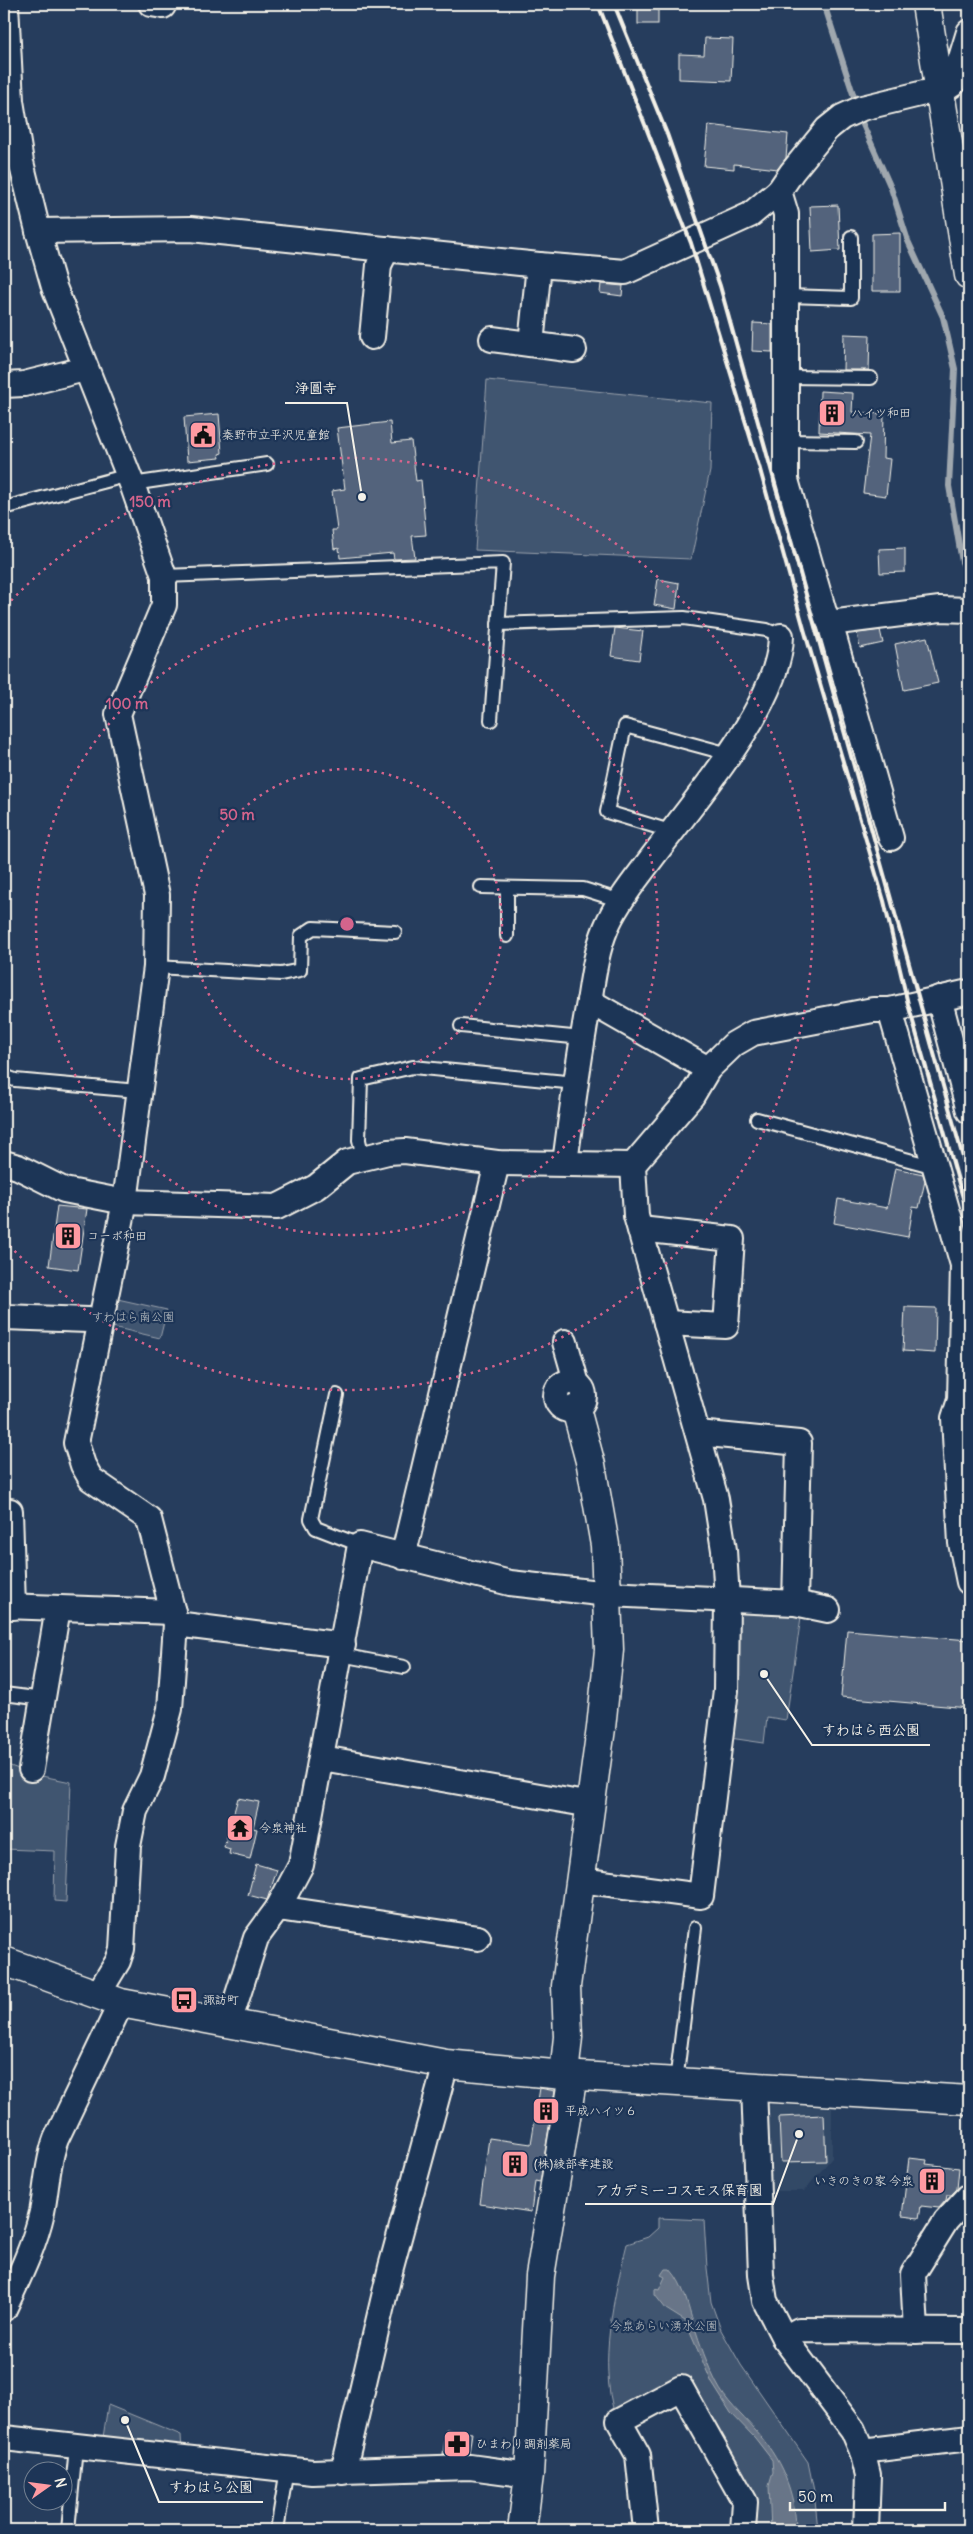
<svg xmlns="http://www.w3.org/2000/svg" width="973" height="2534" viewBox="0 0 973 2534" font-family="Delius,'Klee One',sans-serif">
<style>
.built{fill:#334966}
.green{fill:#40546f;stroke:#9aa2ac}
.water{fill:#677588;stroke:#9fa7ae}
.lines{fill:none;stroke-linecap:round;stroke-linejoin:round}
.stream{stroke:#9fa7ae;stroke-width:6}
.building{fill:#52647b;stroke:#f4f1e8}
.service-casing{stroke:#f4f1e8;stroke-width:16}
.minor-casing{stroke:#f4f1e8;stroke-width:28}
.tertiary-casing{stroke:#f4f1e8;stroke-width:31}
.service{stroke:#1d3557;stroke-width:12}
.minor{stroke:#1d3557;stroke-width:24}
.tertiary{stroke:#1d3557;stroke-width:28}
.rail{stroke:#f4f1e8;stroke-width:4}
.ring{fill:none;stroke:#d4648c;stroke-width:2.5;stroke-dasharray:2.5 5}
.labels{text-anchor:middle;stroke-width:4.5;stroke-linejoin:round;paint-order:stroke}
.poi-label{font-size:12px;fill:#f4f1e8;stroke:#1d3557;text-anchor:start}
.park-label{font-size:12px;fill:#bec2c4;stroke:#1d3557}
.centre{fill:#d4648c;stroke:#1d3557;stroke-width:2.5}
.ring-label{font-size:15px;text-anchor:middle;font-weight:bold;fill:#d4648c;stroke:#1d3557;stroke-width:4.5;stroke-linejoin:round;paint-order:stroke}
.leader{fill:none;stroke:#f4f1e8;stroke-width:2}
.callout-dot{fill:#f4f1e8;stroke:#1d3557;stroke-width:2}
.callout-label{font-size:14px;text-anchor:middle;font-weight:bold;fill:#f4f1e8;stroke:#1d3557;stroke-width:4.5;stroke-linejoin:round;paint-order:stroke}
</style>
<rect width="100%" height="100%" fill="#263d5d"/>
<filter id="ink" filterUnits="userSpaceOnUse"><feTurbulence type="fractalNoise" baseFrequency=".02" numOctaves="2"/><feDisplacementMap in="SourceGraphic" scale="10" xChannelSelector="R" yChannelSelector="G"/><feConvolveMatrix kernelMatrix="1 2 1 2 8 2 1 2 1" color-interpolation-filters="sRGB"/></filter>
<g filter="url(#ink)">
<!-- built -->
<polygon class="built" points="771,2104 832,2108 832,2158 804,2191 765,2191 765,2111"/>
<!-- green -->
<g class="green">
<polygon points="487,380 712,403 710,471 691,559 475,550"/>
<polygon points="113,1298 167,1310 160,1338 108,1326"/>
<polygon points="744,1606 802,1610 786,1720 767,1717 764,1743 730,1738 736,1614"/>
<polygon points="5,1764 32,1774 71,1782 66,1902 54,1901 55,1851 4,1849"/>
<path d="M 658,2218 L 704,2220 L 707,2268 L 711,2302 L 721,2330 L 741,2365 L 808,2462 L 814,2491 L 818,2530 L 751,2530 L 752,2499 L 684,2377 L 615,2415 C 598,2362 614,2296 627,2244 L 648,2237 L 658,2228 Z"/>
<polygon points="108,2405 181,2435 182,2453 102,2444"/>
</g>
<!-- water -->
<path class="water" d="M 665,2269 L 670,2269 C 685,2286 687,2305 694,2325 C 700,2344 707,2364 716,2382 C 726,2402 741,2414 755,2430 C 780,2457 796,2493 796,2530 L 771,2530 L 769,2486 L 773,2472 L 772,2460 L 755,2438 L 731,2413 L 712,2383 L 685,2321 L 666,2309 L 655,2295 L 655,2289 L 659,2290 L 665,2277 L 661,2275 Z"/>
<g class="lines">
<!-- stream -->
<g class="stream">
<polyline points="824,4 856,103"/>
<polyline points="860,118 891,188 908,241 943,317 948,338 955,369 949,486 962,562 969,576"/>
</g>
</g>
<!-- building -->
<g class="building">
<rect x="638" y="4" width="20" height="20"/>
<polygon points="705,38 733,39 731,81 679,79 679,54 704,55"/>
<polygon points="708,125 788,134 786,158 778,169 734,164 734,169 704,166"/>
<polygon points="838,205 840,250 812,252 810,206"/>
<polygon points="900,233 900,291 872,291 872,234"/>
<polygon points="601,284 623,286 622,296 600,293"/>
<polygon points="753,323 772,324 772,352 752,351"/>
<polygon points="844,334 870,335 869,370 843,370"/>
<polygon points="820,391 853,393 852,412 884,414 883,458 890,459 886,496 863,493 870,435 819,432"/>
<polygon points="219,414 222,453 219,454 220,458 187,461 184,417"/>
<polygon points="390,422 392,443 411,441 416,481 421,480 426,535 412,536 415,558 394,559 393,553 340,558 339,548 334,549 332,530 337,530 332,491 345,489 337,428"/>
<polygon points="905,548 905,572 880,573 879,549"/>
<polygon points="658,579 679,583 676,609 654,605"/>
<polygon points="615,628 643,631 639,660 611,656"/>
<polygon points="880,630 883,643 860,648 857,633"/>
<polygon points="927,637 938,683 904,690 895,644"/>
<polygon points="895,1168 923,1174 925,1181 919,1208 913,1207 908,1237 834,1223 838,1199 887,1208"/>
<polygon points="57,1206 87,1209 78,1270 49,1266"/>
<polygon points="905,1307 936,1308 935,1353 903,1351"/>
<polygon points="847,1630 969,1640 969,1708 841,1697"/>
<polygon points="238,1798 259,1802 253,1828 257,1829 250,1859 229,1854 230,1849 224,1847"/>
<polygon points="256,1864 277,1870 267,1900 248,1895"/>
<polygon points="540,2088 555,2091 540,2182 535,2181 531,2212 480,2204 489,2138 531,2144"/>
<polygon points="824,2115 826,2161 781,2162 779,2117"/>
<polygon points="909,2158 927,2160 926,2164 959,2168 957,2189 951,2195 947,2195 946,2200 939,2208 921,2206 919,2218 902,2216"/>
<polygon points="446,2430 472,2433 469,2453 443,2454"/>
</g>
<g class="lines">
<!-- service casing -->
<g class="service-casing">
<g id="service">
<polyline points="787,296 851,298 851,237"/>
<polyline points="787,377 871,378"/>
<polyline points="787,441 856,442"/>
<polyline points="132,484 267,464"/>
<polyline points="4,508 129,475"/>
<polyline points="164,576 503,563 491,720"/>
<polyline points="498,624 684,618 767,630 781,636"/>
<polyline points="670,831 607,812 625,726 729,754"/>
<polyline points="481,887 583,889 621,901"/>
<polyline points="507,936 507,888"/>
<polyline points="156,967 281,974 300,970 301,936 313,928 395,932"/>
<polyline points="461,1026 582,1038"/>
<polyline points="4,1076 15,1080 138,1091"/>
<polyline points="757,1119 935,1167"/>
<polyline points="363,1157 359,1140 361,1079 413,1067 576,1083"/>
<polyline points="337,1395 311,1519 316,1528 360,1545"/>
<polyline points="341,1655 404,1667"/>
<polyline points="4,1694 43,1699"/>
<polyline points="676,2082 695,1928"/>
<polyline points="68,2530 76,2447"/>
<polyline points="277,2530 287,2469"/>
</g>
</g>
<!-- minor casing -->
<g class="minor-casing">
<g id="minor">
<polyline points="6,4 11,101 21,162 38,231 54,287 132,484 164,576 164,605 118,714 157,895 156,967 125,1202 76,1443 83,1465 91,1479 149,1519 176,1624 170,1709 152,1776 135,1811 128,1846 122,1949 118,1961 98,1994"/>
<polyline points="151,4 163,6"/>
<polyline points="779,191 786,214 786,480 824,612 830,623 891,838"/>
<polyline points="38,231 191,229 539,265 625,272 750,215 779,191 792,172 827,129 842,117 862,108 924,93 941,92 953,84 969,32"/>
<polyline points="372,337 379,265 387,249"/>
<polyline points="492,339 574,350"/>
<polyline points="531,344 539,265"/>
<polyline points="4,385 24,384 85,369"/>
<polyline points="830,623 940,609 969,610"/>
<polyline points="939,998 969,1111"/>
<polyline points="589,1001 708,1069"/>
<polyline points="890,1010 963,1265 960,1400 954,1418 961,1543 969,1582"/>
<polyline points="4,1163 18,1167 64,1190 125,1202 277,1207 316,1187 347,1162 388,1152 405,1151 497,1163 633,1165"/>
<path d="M 565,1163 C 572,1109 579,1056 589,1002 C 593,977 596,952 606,928 C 614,908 629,888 642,871 C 684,812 780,708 781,636"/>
<polyline points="640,1229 732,1239 726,1326 666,1323"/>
<polyline points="4,1317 88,1320"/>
<polyline points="565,1342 577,1384"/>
<circle cx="570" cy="1396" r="14"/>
<polyline points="4,1511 10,1511 13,1607"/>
<polyline points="403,1557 497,1163"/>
<polyline points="795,1603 828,1610"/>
<polyline points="4,1606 173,1612"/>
<polyline points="176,1624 343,1645"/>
<polyline points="322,1758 591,1805"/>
<polyline points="31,1769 58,1608"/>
<polyline points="580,1880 701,1896 726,1690 727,1600 724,1550 716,1499 636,1216 633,1165 692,1096 708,1069 734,1044 753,1033 873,1010 890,1010 969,992"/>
<polyline points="278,1908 478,1938"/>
<polyline points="229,2023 256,1938 278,1908 301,1865 360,1545 510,1583 608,1594 795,1603 799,1443 698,1433"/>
<polyline points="754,2086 761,2275 765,2301 784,2338 853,2430 862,2451 868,2475 866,2530"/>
<path d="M 4,2309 C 19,2277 34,2247 42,2212 C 47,2187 47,2163 56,2139 L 121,2003"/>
<polyline points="916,2331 913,2274 946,2221 969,2196"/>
<polyline points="784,2338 799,2330 969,2331"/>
<polyline points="4,2438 312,2472 470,2467 529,2475"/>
<polyline points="862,2451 969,2438"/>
<polyline points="343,2472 391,2267 446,2064"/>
<polyline points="646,2530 638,2455 619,2421 681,2388 745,2502 743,2530"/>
</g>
</g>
<!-- tertiary casing -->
<g class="tertiary-casing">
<g id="tertiary">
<polyline points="926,4 969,275"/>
<polyline points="4,1961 121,2003 446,2064 564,2075 969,2100"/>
<polyline points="564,2075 568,2037 566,1986 601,1728 609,1650 605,1545 591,1465 576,1409"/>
<polyline points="522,2530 529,2475 540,2276 573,2075"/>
</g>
</g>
<!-- service -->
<use href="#service" class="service"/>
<!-- minor -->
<use href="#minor" class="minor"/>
<!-- tertiary -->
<use href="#tertiary" class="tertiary"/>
<!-- rail -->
<g class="rail">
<polyline points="598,4 691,243 759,466 804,629 884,901 908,1004 969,1219"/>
<polyline points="614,4 667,134 720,286 969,1179"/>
</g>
</g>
</g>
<!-- distance rings -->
<g class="ring">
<circle cx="347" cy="924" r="155"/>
<circle cx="347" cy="924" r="311"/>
<path d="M6 606A466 466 0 1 1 6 1242"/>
</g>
<!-- icons -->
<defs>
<g id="building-square" transform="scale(1.4375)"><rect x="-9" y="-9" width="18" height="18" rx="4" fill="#ff9aa2" stroke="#1d3557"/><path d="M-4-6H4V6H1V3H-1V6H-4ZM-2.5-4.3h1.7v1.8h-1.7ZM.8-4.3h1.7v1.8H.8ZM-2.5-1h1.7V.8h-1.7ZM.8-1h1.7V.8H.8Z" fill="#111"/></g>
<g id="civic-square" transform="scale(1.4375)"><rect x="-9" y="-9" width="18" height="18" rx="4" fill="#ff9aa2" stroke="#1d3557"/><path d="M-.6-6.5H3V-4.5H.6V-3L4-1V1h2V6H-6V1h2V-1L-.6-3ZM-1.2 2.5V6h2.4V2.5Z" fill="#111"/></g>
<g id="temple-square" transform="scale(1.4375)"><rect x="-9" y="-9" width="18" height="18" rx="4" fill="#ff9aa2" stroke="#1d3557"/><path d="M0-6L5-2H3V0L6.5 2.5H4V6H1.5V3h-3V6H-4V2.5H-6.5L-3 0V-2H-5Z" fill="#111"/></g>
<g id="bus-square" transform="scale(1.4375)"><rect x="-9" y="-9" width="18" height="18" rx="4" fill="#ff9aa2" stroke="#1d3557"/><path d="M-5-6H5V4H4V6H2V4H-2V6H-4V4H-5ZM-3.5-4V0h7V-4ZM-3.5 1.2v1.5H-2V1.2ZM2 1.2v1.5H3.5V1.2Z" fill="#111"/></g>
<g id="pharmacy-square" transform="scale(1.4375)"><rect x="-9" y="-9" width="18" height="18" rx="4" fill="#ff9aa2" stroke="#1d3557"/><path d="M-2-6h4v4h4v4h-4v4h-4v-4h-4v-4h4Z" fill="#111"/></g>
</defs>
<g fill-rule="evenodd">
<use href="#building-square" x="832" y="413"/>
<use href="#civic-square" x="203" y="435"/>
<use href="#building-square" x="68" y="1236"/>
<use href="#temple-square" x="240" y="1828"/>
<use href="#bus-square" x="184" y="2000"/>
<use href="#building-square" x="546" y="2111"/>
<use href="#building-square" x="515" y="2164"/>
<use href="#building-square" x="932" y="2181"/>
<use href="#pharmacy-square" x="457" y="2444"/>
</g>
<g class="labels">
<!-- poi labels -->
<g class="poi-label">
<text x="851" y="417">ハイツ和田</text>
<text x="222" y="439">秦野市立平沢児童館</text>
<text x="87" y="1240">コーポ和田</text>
<text x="259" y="1832">今泉神社</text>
<text x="203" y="2004">諏訪町</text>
<text x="565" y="2115">平成ハイツ６</text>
<text x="534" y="2168">(株)綾部孝建設</text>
<text x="913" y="2185" text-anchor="end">いきのきの家 今泉</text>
<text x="476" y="2448">ひまわり調剤薬局</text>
</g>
<!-- park labels -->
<g class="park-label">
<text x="133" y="1321">すわはら南公園</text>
<text x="664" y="2330">今泉あらい湧水公園</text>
</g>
</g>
<circle cx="347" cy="924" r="8" class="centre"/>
<g class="ring-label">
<text x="150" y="507">150 m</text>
<text x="127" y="709">100 m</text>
<text x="237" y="820">50 m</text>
</g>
<!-- callouts -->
<path class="leader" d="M362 497L347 403H285M764 1674L812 1745H930M799 2134L773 2204H585M125 2420L159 2502H263"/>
<g class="callout-dot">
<circle cx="362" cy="497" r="5"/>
<circle cx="764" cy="1674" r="5"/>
<circle cx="799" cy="2134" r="5"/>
<circle cx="125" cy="2420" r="5"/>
</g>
<g class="callout-label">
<text x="316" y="393">浄圓寺</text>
<text x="871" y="1735">すわはら西公園</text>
<text x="679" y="2195">アカデミーコスモス保育園</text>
<text x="211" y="2492">すわはら公園</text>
</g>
<!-- margin -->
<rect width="973" height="2534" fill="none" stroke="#1d3557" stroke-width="20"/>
<rect x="10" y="10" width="953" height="2514" fill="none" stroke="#f4f1e8" stroke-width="2" filter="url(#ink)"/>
<!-- north arrow -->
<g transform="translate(48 2486) rotate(76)"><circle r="24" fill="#1d3557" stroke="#738091"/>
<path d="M0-4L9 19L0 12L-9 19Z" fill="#ff9aa2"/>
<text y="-8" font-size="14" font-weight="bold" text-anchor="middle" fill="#f4f1e8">N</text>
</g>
<!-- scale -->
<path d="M790 2502v8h155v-8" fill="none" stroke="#f4f1e8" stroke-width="2.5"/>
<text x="798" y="2502" font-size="15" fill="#f4f1e8" stroke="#1d3557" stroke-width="4" paint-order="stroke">50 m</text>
</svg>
